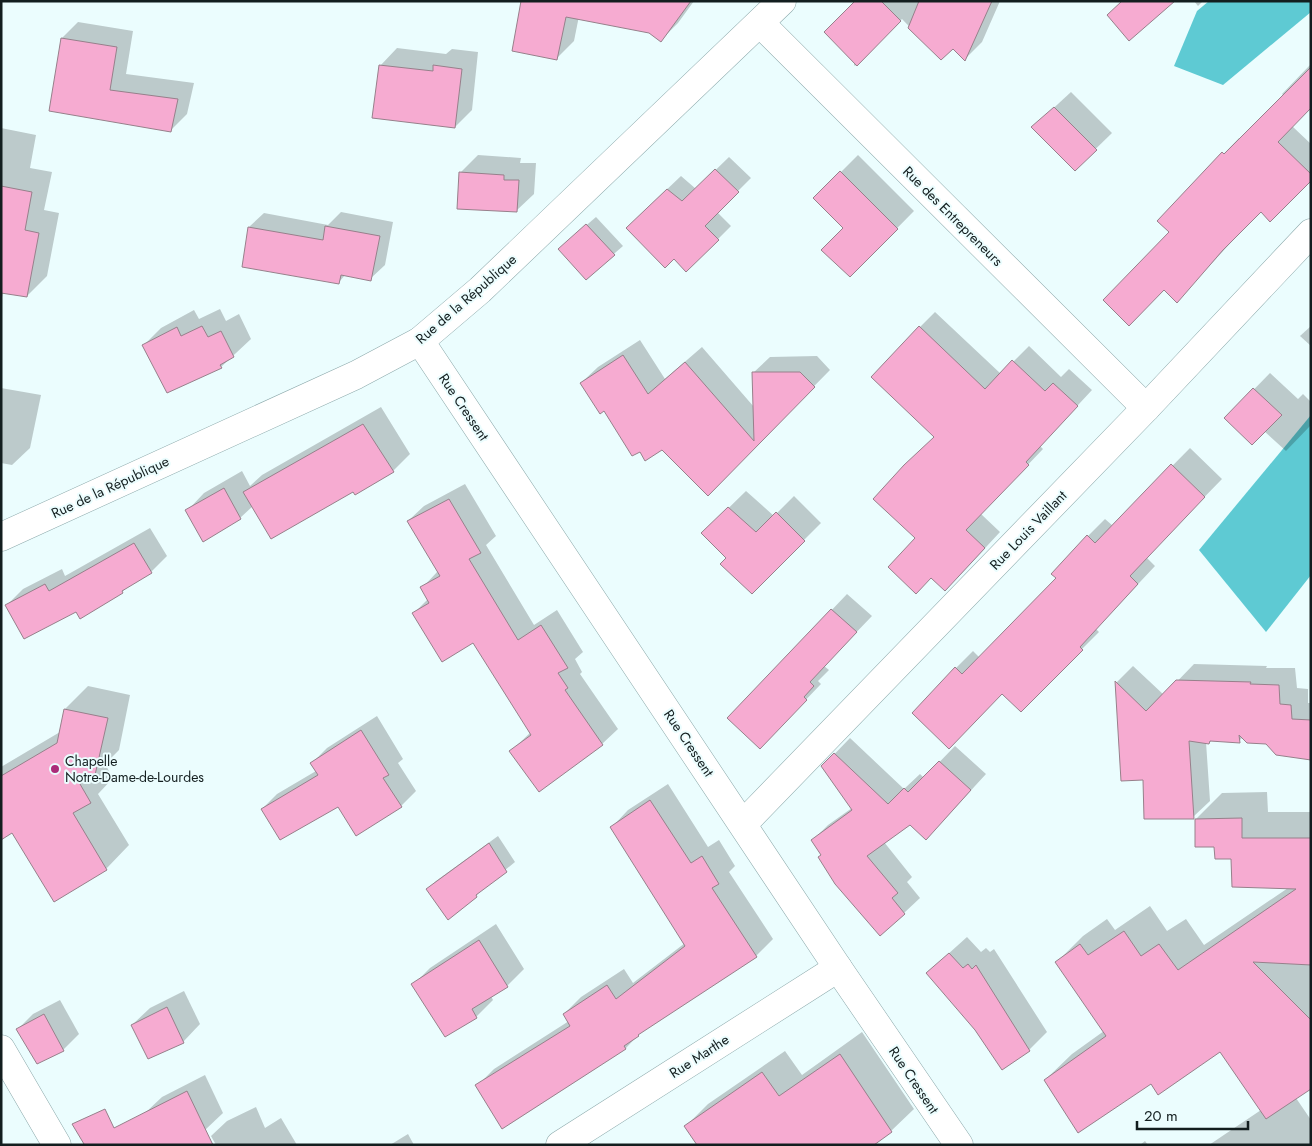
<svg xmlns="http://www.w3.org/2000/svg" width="1312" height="1146" viewBox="0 0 1312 1146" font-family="Jost,sans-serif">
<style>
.forest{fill:#5ecad3}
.shadow{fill:#0003}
.building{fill:#f6abd1;stroke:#97808b}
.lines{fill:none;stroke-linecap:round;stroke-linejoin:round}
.minor-casing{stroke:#8ca9ab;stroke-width:29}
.minor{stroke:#fff;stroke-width:28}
.poi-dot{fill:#ab2b79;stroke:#ebfdfe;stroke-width:2}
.labels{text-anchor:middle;stroke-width:4;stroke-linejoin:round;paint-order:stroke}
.street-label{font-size:14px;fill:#131e1f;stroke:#ebfdfe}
.poi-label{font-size:14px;fill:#131e1f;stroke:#ebfdfe;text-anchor:start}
</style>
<rect width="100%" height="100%" fill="#ebfdfe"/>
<!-- forest -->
<g class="forest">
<polygon points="1209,1 1311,1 1311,12 1223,85 1174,66 1197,11"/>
<polygon points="1311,415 1311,575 1266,632 1199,550"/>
</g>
<!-- shadow -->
<g class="shadow">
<polygon points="523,1 582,1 574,41 557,58"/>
<polygon points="589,1 694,1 678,23 661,40 649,32"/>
<polygon points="856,1 1000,1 982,42 965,59 953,47 941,59 902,19 855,66 854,65"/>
<polygon points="1194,1 1203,1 1198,6"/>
<polygon points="78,22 133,31 126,74 194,83 187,114 170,131 51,110 62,38"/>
<polygon points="397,48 446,54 452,49 478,52 472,110 455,127 380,66"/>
<polygon points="1311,64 1311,107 1292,126 1311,144 1311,179 1261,210 1177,301 1170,232 1159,221 1239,138 1241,140 1284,96 1282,94"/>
<polygon points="1071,92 1112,133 1075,169 1033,127"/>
<polygon points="1,128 36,135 30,168 52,172 44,210 59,213 47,276 27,296 3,292 1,303"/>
<polygon points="478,155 521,158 520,163 536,163 534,194 516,211 460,173"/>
<polygon points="858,155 914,211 850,276 845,228 815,198"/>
<polygon points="729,157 751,178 717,212 731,226 718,239 640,215 681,176 696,189"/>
<polygon points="341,212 393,222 385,265 370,279 346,274 339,282 249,227 264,213 328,225"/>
<polygon points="596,217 623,246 586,278 568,241"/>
<polygon points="220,309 226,321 239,314 251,339 221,367 144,345 161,328 194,310 199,319"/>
<polygon points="935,312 1001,374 1029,346 1061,377 1069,369 1092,390 1040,446 1043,449 981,514 1000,532 961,574 917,538 935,437 920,327"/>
<polygon points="1311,326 1311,346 1300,336"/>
<polygon points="640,340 665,379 702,347 754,407 753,373 770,357 817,356 830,370 708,494 662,448 640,450 581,383 598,367"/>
<polygon points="1270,373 1298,399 1303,394 1311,402 1311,425 1286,451 1264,431 1226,418"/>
<polygon points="1,388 41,395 30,448 12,465 1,463"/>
<polygon points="381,407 410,454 393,471 353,490 253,506 240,518 187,511 204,493 242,471 250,486 262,475"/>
<polygon points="1190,448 1222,479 1146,557 1155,566 1096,629 1099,632 1021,710 1003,692 967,730 956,668 973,651 980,658 1057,578 1088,536 1105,519 1113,526"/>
<polygon points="465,484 496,536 486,545 534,625 557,610 583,652 575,659 582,672 580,674 618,729 602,744 511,751 531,732 474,642 414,613 428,599 422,588 438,571 408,521 424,506"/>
<polygon points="746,491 774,516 794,496 821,523 752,592 728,558 703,533"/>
<polygon points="150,528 167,556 151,572 129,585 122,592 76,611 7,605 23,589 62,569 65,576"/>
<polygon points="847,594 872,616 824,666 829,670 818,681 821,684 775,732 729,718"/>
<polygon points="1194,664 1267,666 1266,668 1295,668 1297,688 1308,689 1308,703 1311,703 1311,759 1266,743 1243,737 1239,741 1212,740 1209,743 1206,742 1210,801 1193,817 1144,779 1123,779 1117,682 1133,666 1164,695"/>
<polygon points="88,686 130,695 119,750 105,764 113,778 98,794 129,845 106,869 13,832 1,838 1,767 60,732 65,709"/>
<polygon points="377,716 403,759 398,763 416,791 401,806 339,806 262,809 277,794 316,771 312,763 327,748"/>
<polygon points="850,738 904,789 920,774 924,778 955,746 986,774 941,823 910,824 884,842 912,877 907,882 920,898 904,913 822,855 813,840 828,825 852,808 822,767"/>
<polygon points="668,784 708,847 719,840 735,866 729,872 773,939 756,956 644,1029 626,1048 502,1127 477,1086 494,1069 569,1021 564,1014 581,997 624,969 633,983 685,943 612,827 628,810"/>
<polygon points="1267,792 1268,812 1311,812 1311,1088 1296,1098 1311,1120 1311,1145 1209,1145 1261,1110 1220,1051 1151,1082 1045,1080 1072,1054 1104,1031 1057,962 1083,936 1107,919 1115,930 1150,906 1167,931 1186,919 1204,945 1288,888 1232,858 1215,846 1196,819 1222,793"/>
<polygon points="498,836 515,862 484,887 476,896 428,889 436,881"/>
<polygon points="496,924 524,969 507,986 491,996 493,1000 476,1017 413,985 430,968"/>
<polygon points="967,937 981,952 986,948 990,952 994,949 1047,1032 1029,1050 1002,1068 976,1029 927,973"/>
<polygon points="184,991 200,1024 183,1042 132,1025 150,1008"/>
<polygon points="60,1000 79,1034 63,1050 18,1029 33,1014"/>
<polygon points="862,1032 914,1109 891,1131 686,1126 708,1104 785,1051 802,1075"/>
<polygon points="205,1075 223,1113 205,1130 144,1114 162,1097"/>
<polygon points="256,1107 265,1128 281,1118 297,1145 216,1145 211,1136 227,1121"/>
<polygon points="408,1134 414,1145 390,1145"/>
<polygon points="1145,1141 1148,1145 1140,1145"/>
</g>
<!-- building -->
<g class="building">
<polygon points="521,1 691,1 661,42 649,33 566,17 557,60 512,51"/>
<polygon points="855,1 881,1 901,21 857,66 824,32"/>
<polygon points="919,1 992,1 965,61 953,49 941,60 908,28"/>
<polygon points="1122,1 1175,1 1129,41 1107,15"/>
<polygon points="61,38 117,47 110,90 178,99 171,132 49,111"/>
<polygon points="379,65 433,71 433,65 462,69 455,128 372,118"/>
<polygon points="1311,67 1311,108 1278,142 1311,174 1311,181 1270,222 1261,212 1223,250 1177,303 1164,290 1129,326 1103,300 1169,232 1157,221 1222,152 1224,154"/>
<polygon points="1054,107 1097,150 1075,171 1031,127"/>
<polygon points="715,169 739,192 705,226 719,240 686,272 674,259 665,268 626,228 667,189 682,201"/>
<polygon points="840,171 898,229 850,277 821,250 843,228 813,198"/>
<polygon points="459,172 504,175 504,180 519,180 517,212 457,209"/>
<polygon points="1,186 32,192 25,230 39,233 27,297 1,293"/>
<polygon points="586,224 615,255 586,280 558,249"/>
<polygon points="325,226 380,236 371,281 341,275 339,284 242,267 248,227 323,240"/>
<polygon points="202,326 208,337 221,331 234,357 220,365 222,368 167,393 142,345 177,327 181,336"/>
<polygon points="919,326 985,389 1012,360 1045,391 1053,383 1078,406 1026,462 1029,465 966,530 985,548 945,591 931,578 916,594 888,567 915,538 873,499 904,465 934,437 871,377"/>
<polygon points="623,355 648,394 685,362 754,441 752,372 800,372 815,387 708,496 662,450 645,461 640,452 632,456 604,411 600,414 580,383"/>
<polygon points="1253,388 1282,415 1252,445 1224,418"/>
<polygon points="363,424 394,472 355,495 353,492 271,539 243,492"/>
<polygon points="1171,464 1205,497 1130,576 1138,584 1080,647 1083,650 1021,712 1002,694 949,749 912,713 955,667 962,674 1056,578 1051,574 1087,535 1095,543"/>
<polygon points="224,488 241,519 203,542 185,510"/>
<polygon points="449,499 481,553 469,559 518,640 541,625 568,668 558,673 568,688 565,690 603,745 539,792 509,751 531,735 473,643 442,662 412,613 429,603 420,587 440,576 407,521"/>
<polygon points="728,507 756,532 776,512 805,541 752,594 720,564 726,558 701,533"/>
<polygon points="134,543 152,573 122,591 123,593 80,619 76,612 24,639 5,605 45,584 49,591"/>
<polygon points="831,609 857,632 810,682 814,686 804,697 807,700 760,749 727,718"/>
<polygon points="1176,680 1251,682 1250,684 1279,685 1280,704 1291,705 1292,719 1311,720 1311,760 1276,755 1266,744 1247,743 1239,735 1240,743 1210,741 1209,744 1189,741 1194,819 1144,819 1143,780 1121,781 1115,681 1146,711"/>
<polygon points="64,709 108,718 95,775 80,784 91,803 73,813 107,870 54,902 12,833 1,840 1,776 57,743"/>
<polygon points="361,730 389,775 383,778 402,807 356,836 338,807 280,840 261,809 318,775 310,763"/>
<polygon points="834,753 888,804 904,788 908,792 939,761 971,790 926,840 910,825 867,856 898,893 892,898 905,914 880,936 835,884 818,857 821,855 811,840 852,810 821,766"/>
<polygon points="650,800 691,863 702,856 719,884 712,888 757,957 638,1035 639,1036 624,1046 626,1049 502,1129 475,1085 570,1026 563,1014 607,985 616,999 685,946 610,827"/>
<polygon points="1242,818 1242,838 1311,838 1311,965 1253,962 1311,1020 1311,1089 1266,1119 1220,1052 1158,1095 1151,1084 1078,1133 1044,1080 1106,1036 1055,962 1080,944 1088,955 1124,931 1141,956 1159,944 1178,970 1296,889 1232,887 1231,859 1215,859 1214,847 1195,847 1195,819"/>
<polygon points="489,843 507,872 476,895 477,897 448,920 426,889"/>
<polygon points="479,940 508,987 472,1009 477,1018 445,1037 411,984"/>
<polygon points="949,953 963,968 968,964 972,969 976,965 1030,1051 1002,1070 975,1030 926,973"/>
<polygon points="167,1007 184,1043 148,1059 131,1025"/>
<polygon points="44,1014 64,1051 37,1064 16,1029"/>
<polygon points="840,1054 892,1132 874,1145 697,1145 684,1126 762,1072 779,1096"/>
<polygon points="187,1091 213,1145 81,1145 84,1144 72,1124 105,1109 114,1128"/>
</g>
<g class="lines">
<!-- minor casing -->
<g class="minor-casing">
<g id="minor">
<polyline points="760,23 1146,408"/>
<polyline points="420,341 838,968 959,1145"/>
<polyline points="1,537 356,375 420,341 480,290 782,1"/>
<polyline points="743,824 1146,408 1311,233"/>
<polyline points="1,1049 57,1145"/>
<polyline points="560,1145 838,968"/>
</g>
</g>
<!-- minor -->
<use href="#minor" class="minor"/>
</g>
<!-- markers -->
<circle class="poi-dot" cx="55" cy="769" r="5"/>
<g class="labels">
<!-- street labels -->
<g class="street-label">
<text transform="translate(953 216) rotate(45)" y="5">Rue des Entrepreneurs</text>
<text transform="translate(466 299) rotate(-41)" y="5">Rue de la République</text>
<text transform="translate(464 407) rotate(56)" y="5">Rue Cressent</text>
<text transform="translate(110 487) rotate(-25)" y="5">Rue de la République</text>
<text transform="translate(1028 530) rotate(-46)" y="5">Rue Louis Vaillant</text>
<text transform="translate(689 743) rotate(56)" y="5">Rue Cressent</text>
<text transform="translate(699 1056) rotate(-33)" y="5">Rue Marthe</text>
<text transform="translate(914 1080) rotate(56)" y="5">Rue Cressent</text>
</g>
<!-- poi labels -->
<g class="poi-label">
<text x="65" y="766">Chapelle<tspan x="65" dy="16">Notre-Dame-de-Lourdes</tspan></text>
</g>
</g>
<!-- border -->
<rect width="1312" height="1146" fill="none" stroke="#131e1f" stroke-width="5"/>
<!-- scale -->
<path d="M1137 1121v8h111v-8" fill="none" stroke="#131e1f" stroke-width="2.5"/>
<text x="1144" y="1121" font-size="15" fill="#131e1f" stroke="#ebfdfe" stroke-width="4" paint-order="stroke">20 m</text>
</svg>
